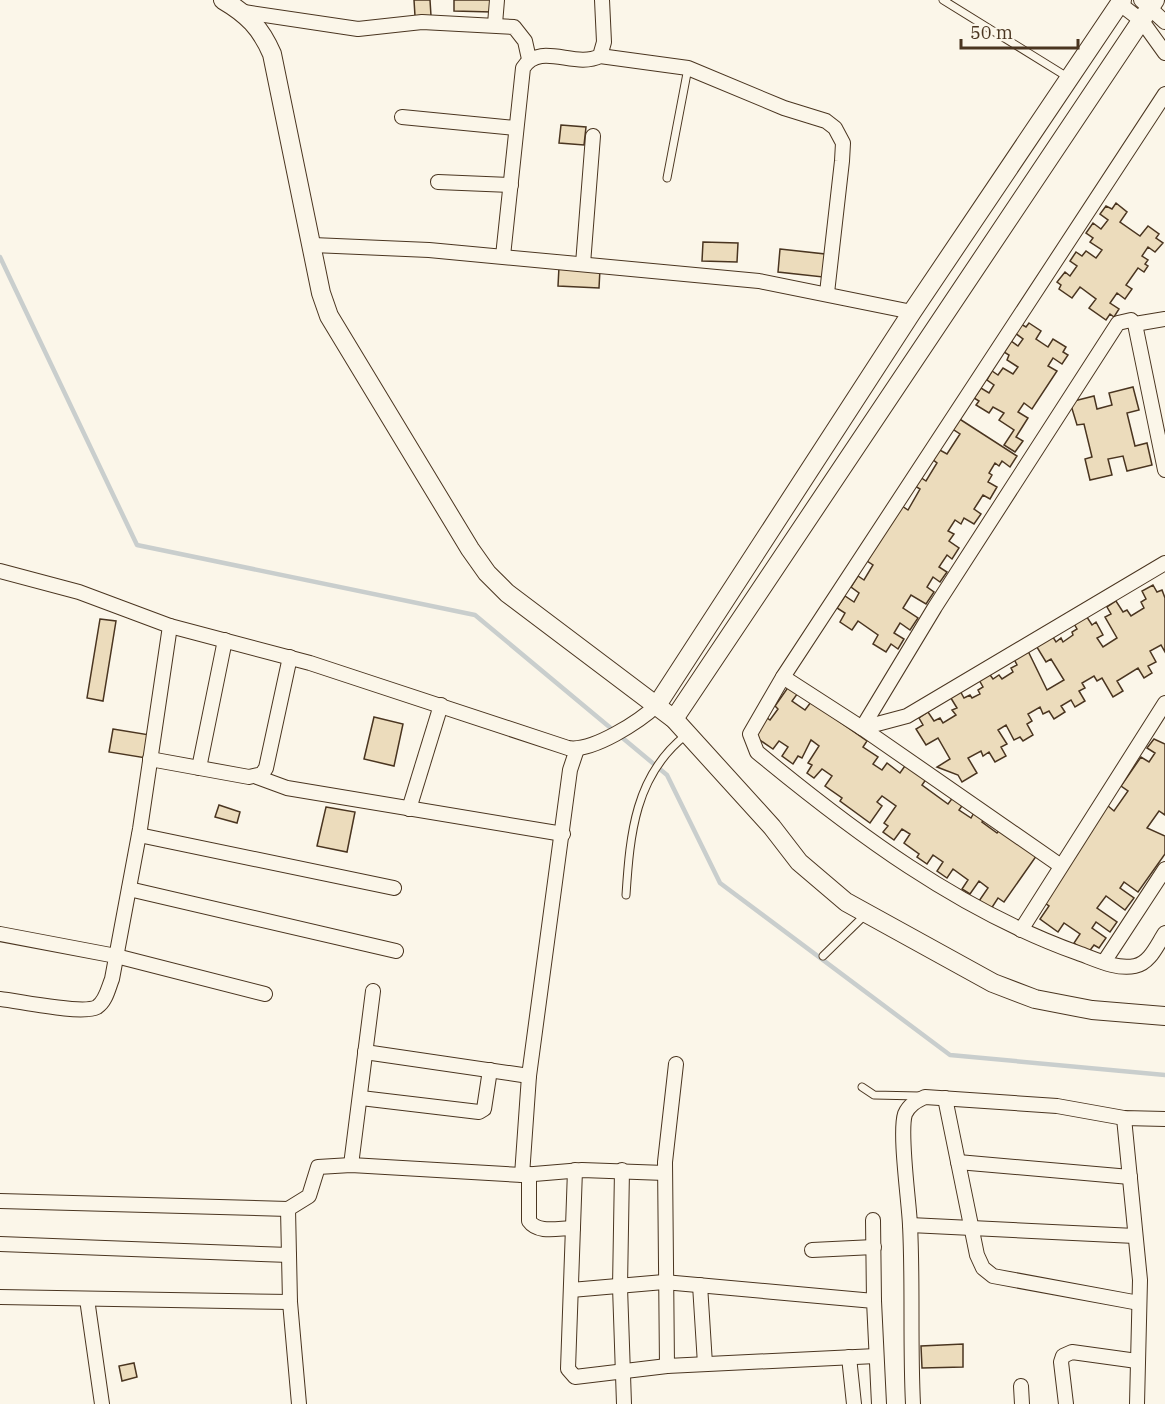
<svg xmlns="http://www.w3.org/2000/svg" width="1165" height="1404" viewBox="0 0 1165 1404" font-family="'IBM Plex Serif',serif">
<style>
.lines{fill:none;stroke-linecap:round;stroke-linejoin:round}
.stream{stroke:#c9cecd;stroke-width:4.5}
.building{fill:#ecdcbc;stroke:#4a3520;stroke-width:1.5}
.service-casing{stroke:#4a3520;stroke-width:9}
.minor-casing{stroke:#4a3520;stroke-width:16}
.tertiary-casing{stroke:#4a3520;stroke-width:20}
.service{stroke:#fbf6e9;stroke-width:7}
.minor{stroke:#fbf6e9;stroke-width:14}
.tertiary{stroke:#fbf6e9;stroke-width:18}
</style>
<rect width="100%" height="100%" fill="#fbf6e9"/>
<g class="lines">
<!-- stream -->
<polyline class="stream" points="0,257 137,545 475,615 667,775 720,883 950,1055 1165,1075"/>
</g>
<!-- building -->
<g class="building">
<polygon points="414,0 430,0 431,16 415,16"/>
<polygon points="454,0 492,0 492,12 454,11"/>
<polygon points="561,125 586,127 584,145 559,143"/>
<polygon points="1116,203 1127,212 1120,222 1140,236 1148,226 1159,234 1156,238 1163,243 1155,252 1148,247 1142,256 1148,260 1145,264 1148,266 1144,272 1138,268 1126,285 1132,289 1125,299 1117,293 1110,303 1119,309 1114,317 1110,314 1106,320 1089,308 1096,299 1080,287 1072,298 1059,289 1061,285 1057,282 1065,272 1070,276 1077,266 1070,261 1076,252 1082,256 1086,251 1096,258 1102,250 1090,242 1093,238 1086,233 1093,223 1101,229 1108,220 1100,214 1106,206 1112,209"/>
<polygon points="703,242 738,243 737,262 702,261"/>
<polygon points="780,249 825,254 823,277 778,272"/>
<polygon points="559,267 600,269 599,288 558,286"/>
<polygon points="1029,323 1041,331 1036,339 1048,347 1053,339 1066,347 1063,352 1068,355 1062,364 1053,358 1048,366 1057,371 1032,409 1024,403 1018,412 1028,418 1016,437 1023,441 1015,452 1004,445 1014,430 999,420 1004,413 993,407 989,413 976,405 979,401 974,398 981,388 989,393 994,385 987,380 992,371 998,375 1003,368 1013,374 1018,367 1007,360 1009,355 1004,352 1011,341 1018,346 1023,339 1015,333 1021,324 1026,327"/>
<polygon points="1133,387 1139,410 1127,413 1135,446 1147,443 1152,465 1127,471 1123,456 1108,459 1112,475 1090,480 1085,459 1092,457 1084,424 1077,425 1070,402 1094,396 1097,409 1112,405 1109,393"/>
<polygon points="958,418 1017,456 1010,467 1002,461 999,466 995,463 989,473 992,475 988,482 997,487 990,499 983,495 974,509 981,514 974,524 964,518 961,524 955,520 948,531 954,534 949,541 959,548 952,559 947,555 939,567 947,572 940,582 933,577 927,587 934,592 926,604 911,595 903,608 918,618 910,630 900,623 894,633 904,639 898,649 891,644 886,652 873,644 878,635 858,621 852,630 840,622 845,613 837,608 845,596 854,602 859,593 851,587 858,576 864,580 873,565 867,561 902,506 908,510 920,489 915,486 920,477 926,481 937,463 932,459 938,449 947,454 960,434 951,428"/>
<polygon points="1153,585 1157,592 1162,590 1165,598 1165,652 1161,645 1150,651 1156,662 1148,666 1152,673 1144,678 1138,668 1117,681 1123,691 1113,697 1102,678 1097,681 1094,676 1082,683 1085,688 1079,691 1085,701 1075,707 1071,700 1061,706 1065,712 1054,719 1049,711 1043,714 1040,707 1028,714 1032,721 1027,724 1033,735 1023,741 1020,737 1014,740 1006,725 998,730 1007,744 1001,747 1006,756 995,762 989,752 983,756 981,751 968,758 977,773 962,782 958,775 937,767 950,759 938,738 926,745 916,729 923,725 919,718 928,712 934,721 940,718 943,723 956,715 952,710 957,708 949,695 959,689 964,698 970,695 972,698 980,694 978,690 983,687 978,678 988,672 993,679 999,675 1002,679 1013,672 1011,668 1017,665 1013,657 1027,649 1047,690 1064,680 1051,659 1046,662 1035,644 1051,634 1056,642 1061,638 1063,642 1073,635 1072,632 1077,629 1073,622 1085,614 1092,625 1096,622 1103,635 1097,638 1103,647 1117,638 1105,617 1111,614 1107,607 1116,601 1123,612 1127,610 1131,616 1144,608 1141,602 1146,599 1142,591"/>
<polygon points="100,619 116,621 103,701 87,698"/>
<polygon points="789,686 798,693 792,701 805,710 811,702 867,741 863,747 878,757 873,764 882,770 887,763 900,773 907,763 927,778 922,785 948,804 954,796 964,803 959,810 971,818 975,811 985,818 982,822 997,833 1000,829 1037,855 1004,902 998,898 991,909 979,901 988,888 979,881 970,894 962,889 968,880 953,869 947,878 937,871 943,862 933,855 927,864 917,857 919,854 904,843 910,834 902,829 894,840 883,832 888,826 884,823 896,806 882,796 877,802 882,806 870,823 840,801 842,798 825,786 832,776 822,769 814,778 807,773 812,765 808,763 819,746 811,740 802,758 798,756 793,764 782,756 788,747 779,741 773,749 754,736 767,718 770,720 778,709 775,706"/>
<polygon points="374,717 403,724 394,766 364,759"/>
<polygon points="113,729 150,735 146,758 109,752"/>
<polygon points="1154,739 1165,744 1165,815 1159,811 1147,828 1165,836 1165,854 1138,892 1124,882 1120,888 1134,898 1125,910 1106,896 1097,908 1117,922 1110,932 1096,922 1092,928 1106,938 1099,948 1094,945 1088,953 1074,943 1080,934 1064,923 1058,932 1040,919 1049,906 1042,901 1107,805 1114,811 1128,791 1121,786 1141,757 1149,762 1155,753 1147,748"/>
<polygon points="219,805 240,812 237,823 215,817"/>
<polygon points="326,807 355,812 347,852 317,846"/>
<polygon points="963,1344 963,1367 922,1368 921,1346"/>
<polygon points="134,1363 137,1377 122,1381 119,1366"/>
</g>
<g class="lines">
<!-- service casing -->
<g class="service-casing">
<g id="service">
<polyline points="943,0 1069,78"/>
<polyline points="667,178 688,68"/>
<path d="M 626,895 C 630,834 635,775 686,735"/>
<polyline points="823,956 866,914"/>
<polyline points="862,1087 874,1095 919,1096"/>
</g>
</g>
<!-- minor casing -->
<g class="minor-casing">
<g id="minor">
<polyline points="1141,0 1165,22"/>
<polyline points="1120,4 1142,21 1165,53"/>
<polyline points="244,12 358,29 422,22 514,27 525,41 529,59"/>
<polyline points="495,24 497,0"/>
<polyline points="600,56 688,68 784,108 826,121 835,128 843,143 842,161 827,293"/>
<path d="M 1165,94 L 783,677 L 750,734 L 757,752 C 854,832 958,910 1078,953 C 1095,959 1116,970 1135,966 C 1150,963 1157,945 1165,933"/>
<polyline points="402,117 516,128"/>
<polyline points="438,182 511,185"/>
<polyline points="313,245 429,250 759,281 912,312"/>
<path d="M 503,256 L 523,68 C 540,41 575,69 600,56 L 604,42 L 602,0"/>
<polyline points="583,264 593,136"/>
<polyline points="1135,324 1165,470"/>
<path d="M 0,571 L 79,592 L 170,626 L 310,663 L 568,748 C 593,752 640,721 657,705"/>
<polyline points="783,677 862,728 1061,866"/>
<polyline points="862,728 935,607 1118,323 1131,320 1135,324 1165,319"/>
<polyline points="862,728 907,716 1165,563"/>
<polyline points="150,759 249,777 262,774 266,768 290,657"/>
<polyline points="199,768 225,640"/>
<polyline points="257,777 287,788 563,834"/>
<polyline points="409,809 441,705"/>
<polyline points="139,835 394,888"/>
<polyline points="129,889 396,951"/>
<polyline points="1021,930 1165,703"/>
<polyline points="0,934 116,956 265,994"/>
<polyline points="1104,962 1165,869"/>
<path d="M 0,999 C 19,1001 82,1015 97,1007 C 106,1001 108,989 112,979 L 140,829 L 170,626"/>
<polyline points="365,1052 529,1076"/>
<polyline points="361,1098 479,1112 484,1109 490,1070"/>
<polyline points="945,1098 977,1255 983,1268 993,1276 1139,1303"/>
<polyline points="1124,1118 1140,1280 1137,1404"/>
<polyline points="958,1162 1130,1177"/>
<polyline points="351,1165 373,991"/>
<polyline points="575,1170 568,1369 575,1377 667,1366 876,1356"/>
<polyline points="622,1170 620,1287 624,1404"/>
<path d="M 529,1174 L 529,1221 C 538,1234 559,1228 573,1228"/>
<polyline points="522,1175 529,1076 570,770 577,749"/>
<polyline points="0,1201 288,1209"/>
<polyline points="873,1220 874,1301"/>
<polyline points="910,1225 1135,1236"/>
<polyline points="0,1244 289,1255"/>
<polyline points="812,1250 874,1247"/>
<polyline points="700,1285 705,1364"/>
<polyline points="571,1290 664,1282 874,1301 879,1404"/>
<polyline points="0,1297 290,1302"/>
<polyline points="87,1299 102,1404"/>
<polyline points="849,1357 854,1404"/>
<polyline points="667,1366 665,1162 676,1064"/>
<polyline points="1021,1386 1022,1404"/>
<polyline points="299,1404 290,1302 288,1209 309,1196 318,1167 351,1165 522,1175 582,1170 665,1173"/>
<path d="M 913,1404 C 910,1344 913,1284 910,1225 C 909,1201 899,1133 905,1114 C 909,1105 916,1101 925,1097 L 1057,1106 L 1124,1118 L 1165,1119"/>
<polyline points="1066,1404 1061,1362 1063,1356 1072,1352 1137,1361"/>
</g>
</g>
<!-- tertiary casing -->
<g class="tertiary-casing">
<g id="tertiary">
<path d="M 223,0 C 247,14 261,28 272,54 L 321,293 L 329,316 L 470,549 L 487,573 L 507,593 L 674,719 L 772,827 L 799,862 L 846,902 L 993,983 L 1035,999 L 1092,1010 L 1165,1016"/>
<polyline points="657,705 912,312 1122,0"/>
<polyline points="674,719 1155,0"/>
</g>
</g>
<!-- service -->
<use href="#service" class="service"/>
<!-- minor -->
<use href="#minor" class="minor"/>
<!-- tertiary -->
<use href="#tertiary" class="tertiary"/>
</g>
<!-- scale -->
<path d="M961 39v9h117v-9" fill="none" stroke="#4a3520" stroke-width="3"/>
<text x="970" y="39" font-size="18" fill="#4a3520" stroke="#fbf6e9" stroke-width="4.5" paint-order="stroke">50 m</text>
</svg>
